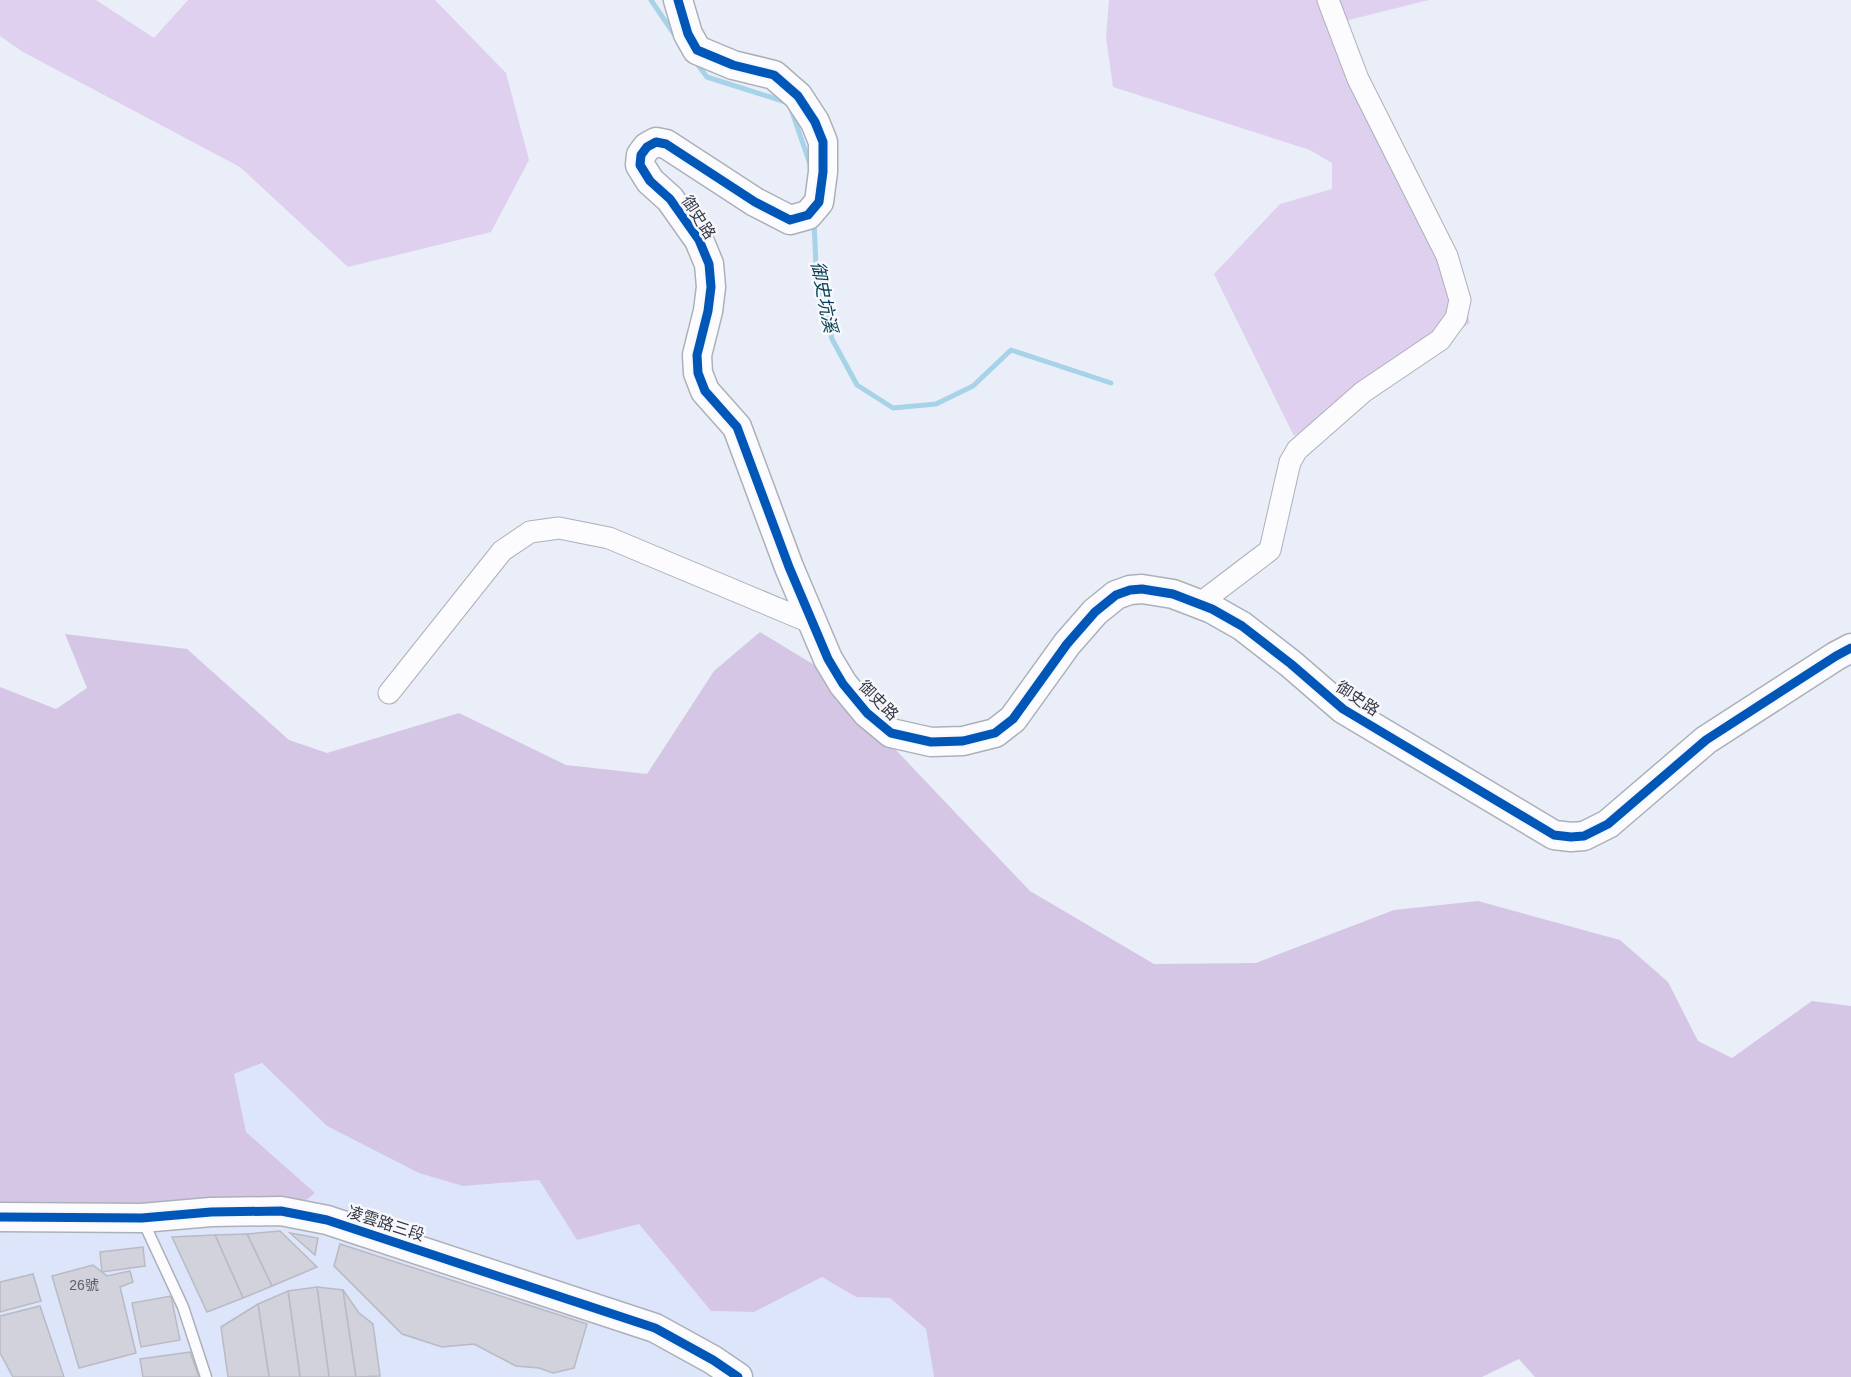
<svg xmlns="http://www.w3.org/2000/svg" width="1851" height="1377" viewBox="0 0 1851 1377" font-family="Arial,'Noto Sans TC',sans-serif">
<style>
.built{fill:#dde5fb}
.green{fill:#ded0ee}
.forest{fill:#d5c6e5}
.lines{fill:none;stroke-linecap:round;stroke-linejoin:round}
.stream{stroke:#a6d3e8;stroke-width:5}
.building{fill:#d1d2db;stroke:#b9bac3;stroke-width:1.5}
.lane-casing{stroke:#acb0b9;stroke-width:13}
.street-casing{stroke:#acb0b9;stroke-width:23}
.secondary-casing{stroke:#acb0b9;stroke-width:31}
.lane{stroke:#fcfcfe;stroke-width:10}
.street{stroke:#fcfcfe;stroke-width:21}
.secondary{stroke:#fcfcfe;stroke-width:28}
.cycleway-casing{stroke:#f7f8fd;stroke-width:13}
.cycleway{stroke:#0057b8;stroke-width:9}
.labels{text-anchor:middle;stroke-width:5;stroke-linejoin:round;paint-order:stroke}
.number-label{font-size:14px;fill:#5e6069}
.street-label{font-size:16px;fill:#373a43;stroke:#f7f8fd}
.water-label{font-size:18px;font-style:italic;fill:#043e4f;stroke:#f7f8fd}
</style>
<rect width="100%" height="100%" fill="#eaeef8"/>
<!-- built -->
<polygon class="built" points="263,1063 327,1126 463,1186 539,1180 577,1240 639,1224 711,1311 754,1312 822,1277 856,1297 890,1298 926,1329 934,1377 0,1377 0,1210 315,1193 246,1132 234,1074"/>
<!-- green -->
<g class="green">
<polygon points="0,0 96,0 154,38 188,0 435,0 506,73 529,160 491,232 348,267 240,167 23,52 0,36"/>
<polygon points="1109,0 1429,0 1341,22 1455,273 1470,323 1294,436 1214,274 1280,204 1332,189 1332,163 1310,150 1113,87 1106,37"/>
</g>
<!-- forest -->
<polygon class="forest" points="760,632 816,666 1030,891 1154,964 1256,963 1394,910 1478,901 1620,940 1668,982 1698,1041 1732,1058 1812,1001 1851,1006 1851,1377 1535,1377 1519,1359 1482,1377 934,1377 926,1329 890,1298 856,1297 822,1277 754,1312 711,1311 639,1224 577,1240 539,1180 463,1186 419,1173 327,1126 262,1063 234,1074 246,1132 315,1193 288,1214 0,1210 0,687 56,709 87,688 65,634 187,649 289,740 327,753 459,713 566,765 647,774 714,671"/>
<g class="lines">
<!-- stream -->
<g class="stream">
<polyline points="651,0 676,37"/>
<polyline points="695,61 707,77 789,103 811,167"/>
<polyline points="814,221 816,267 832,339 857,385 893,408 936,404 973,386 1011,350 1111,383"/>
</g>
</g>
<!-- building -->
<g class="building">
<polygon points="280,1231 317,1267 272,1286 247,1234"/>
<polygon points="290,1233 318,1238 315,1255"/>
<polygon points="247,1234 272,1286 243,1298 215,1235"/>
<polygon points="215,1235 243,1298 207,1312 172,1237"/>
<polygon points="340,1244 587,1324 574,1368 553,1373 539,1368 516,1366 474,1344 442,1347 402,1334 334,1266"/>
<polygon points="143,1247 145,1266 102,1272 100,1252"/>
<polygon points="93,1265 107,1276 130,1271 133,1282 120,1287 136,1353 79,1368 52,1276"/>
<polygon points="33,1274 41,1301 0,1312 0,1282"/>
<polygon points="317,1287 343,1290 356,1377 329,1377"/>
<polygon points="317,1287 329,1377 300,1377 288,1291"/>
<polygon points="343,1290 359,1313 373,1324 380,1376 356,1377"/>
<polygon points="288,1291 300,1377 269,1377 258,1304"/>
<polygon points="171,1296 180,1340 141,1347 132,1303"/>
<polygon points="258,1304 269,1377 228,1377 221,1327"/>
<polygon points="40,1306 64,1377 13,1377 0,1353 0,1316"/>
<polygon points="190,1352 199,1377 143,1377 140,1359"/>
</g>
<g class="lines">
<!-- lane casing -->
<g class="lane-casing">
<polyline id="lane" points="143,1221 183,1307 206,1377"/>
</g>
<!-- street casing -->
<g class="street-casing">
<g id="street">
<polyline points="1199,604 1270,550 1290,462 1297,450 1363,392 1440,340 1456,318 1460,300 1447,256 1358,79 1328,0"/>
<polyline points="389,693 502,551 530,532 559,528 609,538 812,623"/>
</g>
</g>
<!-- secondary casing -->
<g class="secondary-casing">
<g id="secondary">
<polyline points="678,0 688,34 697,50 733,65 774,75 798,96 815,122 823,142 823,172 819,202 808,215 790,220 755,202 666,144 656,142 647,147 641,155 640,165 650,181 670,199 699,240 709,264 711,287 708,311 697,355 698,373 705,391 737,427 789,567 828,659 843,684 867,713 891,733 931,742 963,741 995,733 1013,719 1067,644 1095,612 1116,595 1130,590 1142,589 1173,594 1212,609 1242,626 1291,664 1343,709 1554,835 1571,837 1584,836 1608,824 1706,740 1836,656 1851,648"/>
<polyline points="0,1217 142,1218 211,1212 281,1211 327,1220 655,1328 713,1360 738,1377"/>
</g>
</g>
<!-- lane -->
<use href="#lane" class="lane"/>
<!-- street -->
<use href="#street" class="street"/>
<!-- secondary -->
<use href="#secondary" class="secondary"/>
<!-- cycleway casing -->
<g class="cycleway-casing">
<g id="cycleway">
<polyline points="678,0 688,34 697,50 733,65 774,75 798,96 815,122 823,142 823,172 819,202 808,215 790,220 755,202 666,144 656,142 647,147 641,155 640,165 650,181 670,199 699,240 709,264 711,287 708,311 697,355 698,373 705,391 737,427 789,567 828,659 843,684 867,713 891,733 931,742 963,741 995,733 1013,719 1067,644 1095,612 1116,595 1130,590 1142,589 1173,594 1212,609 1242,626 1291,664 1343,709 1554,835 1571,837 1584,836 1608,824 1706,740 1836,656 1851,648"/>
<polyline points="0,1217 142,1218 211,1212 281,1211 327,1220 655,1328 713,1360 738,1377"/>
</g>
</g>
<!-- cycleway -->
<use href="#cycleway" class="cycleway"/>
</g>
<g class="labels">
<!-- number labels -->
<g class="number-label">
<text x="84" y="1290">26號</text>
</g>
<!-- street labels -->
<g class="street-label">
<text transform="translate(699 217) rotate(57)" y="6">御史路</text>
<text transform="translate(1358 698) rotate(34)" y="6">御史路</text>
<text transform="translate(879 700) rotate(45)" y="6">御史路</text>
<text transform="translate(386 1223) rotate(18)" y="6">凌雲路三段</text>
</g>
<!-- water labels -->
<g class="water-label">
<text transform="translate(824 297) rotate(79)" y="6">御史坑溪</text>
</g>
</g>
</svg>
